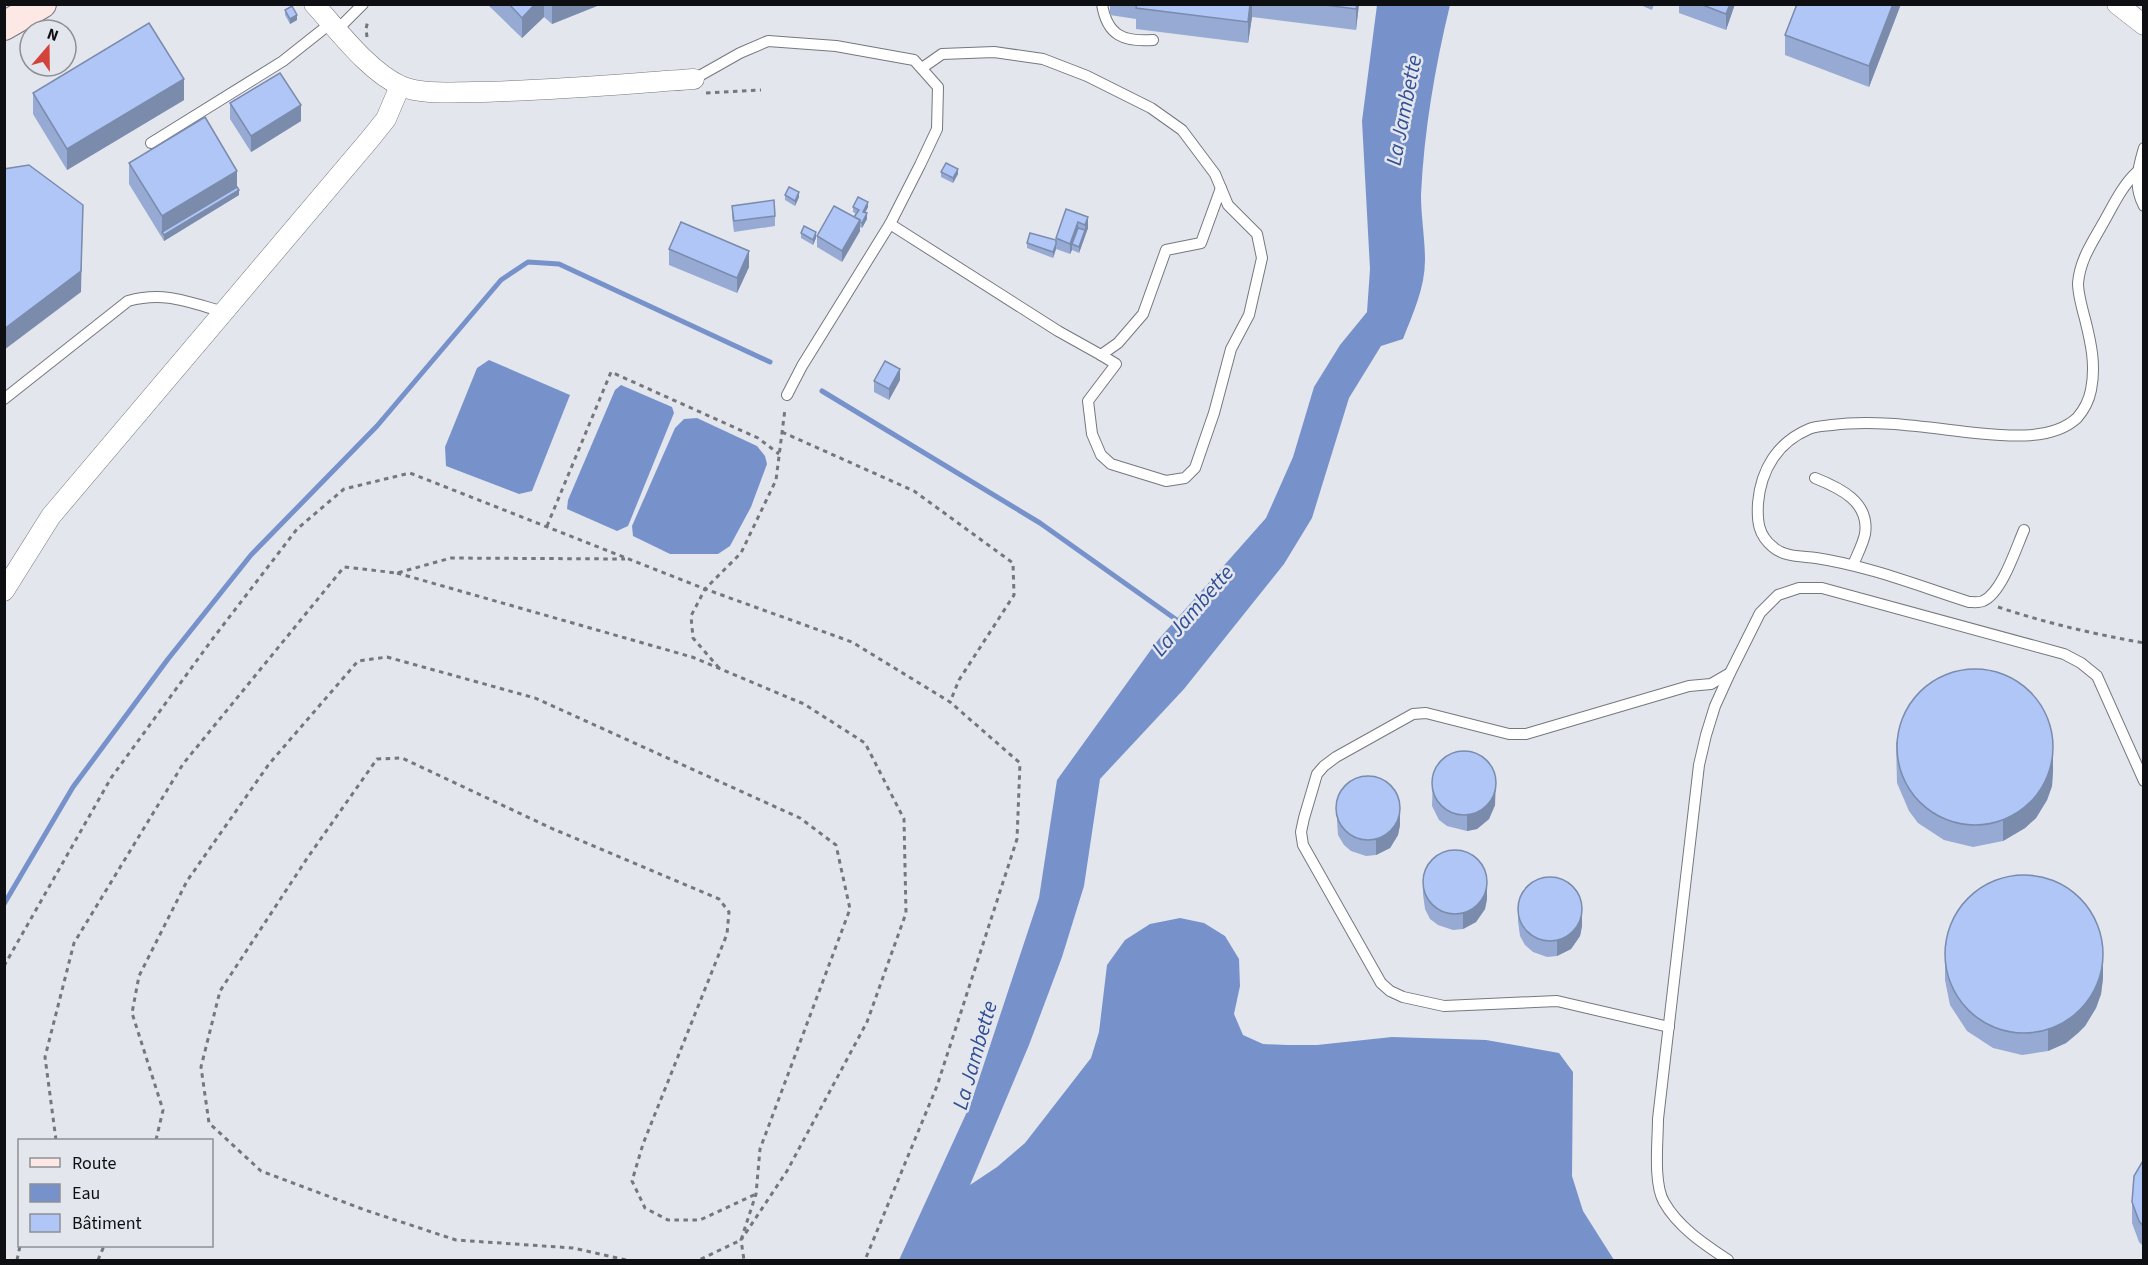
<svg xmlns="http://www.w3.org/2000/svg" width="2148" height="1265" viewBox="0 0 2148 1265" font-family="'Source Sans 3',sans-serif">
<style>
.water{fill:#7792cb}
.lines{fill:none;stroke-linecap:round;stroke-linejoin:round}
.stream{stroke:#7792cb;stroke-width:5}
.lane-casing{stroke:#75787f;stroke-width:12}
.street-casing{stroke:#75787f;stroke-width:21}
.secondary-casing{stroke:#75787f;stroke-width:30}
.path{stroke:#75777c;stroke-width:3;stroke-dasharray:4.5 4.5;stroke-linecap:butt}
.lane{stroke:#fff;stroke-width:10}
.street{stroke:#fff;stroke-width:20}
.secondary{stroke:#fee8e5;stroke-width:28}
.wall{fill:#96aad4}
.shaded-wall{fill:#7a8bac}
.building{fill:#afc6f6;stroke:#7a8bac;stroke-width:1.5}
.labels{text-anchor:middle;stroke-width:5;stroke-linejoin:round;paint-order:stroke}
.water-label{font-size:22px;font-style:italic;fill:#314f95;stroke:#e3e6ed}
</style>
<rect width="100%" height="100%" fill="#e3e6ed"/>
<!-- water -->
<g class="water">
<path d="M 1377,5 L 1450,5 C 1435,67 1424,131 1421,195 C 1421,217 1425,238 1425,260 C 1425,288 1413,313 1403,339 L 1381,346 L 1349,398 L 1312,518 L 1284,564 L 1184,689 L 1100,779 L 1084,886 L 1062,957 L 1029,1045 L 970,1185 L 997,1167 L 1025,1143 L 1091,1058 L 1099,1032 L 1107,965 L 1125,940 L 1150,924 L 1180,918 L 1204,923 L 1225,936 L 1239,959 L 1240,986 L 1234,1014 L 1243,1035 L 1263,1044 L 1287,1045 L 1317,1045 L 1392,1037 L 1486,1040 L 1559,1053 L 1573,1072 L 1572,1176 L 1583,1211 L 1614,1260 L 899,1260 L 971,1103 L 1039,898 L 1057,780 L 1158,640 L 1266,518 L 1293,457 L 1314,387 L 1340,345 L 1367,312 L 1370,269 L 1362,121 Z"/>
<polygon points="489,360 570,395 532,491 519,494 446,466 445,447 477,368"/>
<polygon points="621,385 672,407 674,413 628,526 617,531 567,509 568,500 615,390"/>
<polygon points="697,418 757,446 765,456 767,464 751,507 730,546 718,554 670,554 633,536 632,526 675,428 684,419"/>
</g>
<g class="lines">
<!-- stream -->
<g class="stream">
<polyline points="822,391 1040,523 1181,623"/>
<polyline points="4,904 73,787 168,659 251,555 377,426 501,280 528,262 559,264 770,362"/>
</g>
<!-- lane casing -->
<g class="lane-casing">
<g id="lane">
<path d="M 1102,4 C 1107,36 1124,42 1153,40"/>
<polyline points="337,30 363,4"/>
<polyline points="922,68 942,54 994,52 1043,59 1087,76 1151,108 1182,130 1215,174 1228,205 1257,234 1262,258 1249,315 1231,349 1214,413 1195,468 1185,478 1166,481 1111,464 1101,455 1092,434 1088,401 1116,364 1101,355"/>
<polyline points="694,79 740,53 768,41 836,46 914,60 938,87 937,129 920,165 890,224 802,366 787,395"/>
<polyline points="151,143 283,61 331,23"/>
<path d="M 2144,148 C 2138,168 2133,186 2144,206"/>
<polyline points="890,224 1058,331 1101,355 1118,343 1143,314 1166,250 1201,243 1221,188"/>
<path d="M 4,399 L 128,301 C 165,291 188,302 224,312"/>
<path d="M 1815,478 C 1840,488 1870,502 1865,534 C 1863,544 1857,555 1853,565"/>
<path d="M 2024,530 C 2016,548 2002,593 1983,601 C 1979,603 1973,602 1969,602 C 1919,586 1869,566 1816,558 C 1802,556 1784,557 1773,547 C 1758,535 1757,521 1758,503 C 1761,469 1778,442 1809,429 C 1816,426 1824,426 1832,425 C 1879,419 1929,428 1976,433 C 2007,436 2052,441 2077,418 C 2084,410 2089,400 2091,390 C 2096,365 2091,343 2085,319 C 2082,308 2078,294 2078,283 C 2080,260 2092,243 2102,225 C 2113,206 2121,187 2137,172"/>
<polyline points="1669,1027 1557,1001 1444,1006 1403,997 1390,991 1381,983 1303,845 1301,832 1304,818 1317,774 1324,766 1336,757 1413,714 1426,713 1509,734 1526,734 1689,686 1711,684 1730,673"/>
<path d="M 1728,1260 C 1704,1244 1678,1227 1664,1202 C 1653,1183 1658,1141 1658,1119 L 1699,765 L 1706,735 L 1715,706 L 1730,673 L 1760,613 L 1778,595 L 1799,588 L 1822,588 L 2064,654 L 2081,663 L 2097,676 L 2144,781"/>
</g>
</g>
<!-- street casing -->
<g class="street-casing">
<g id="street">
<path d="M 314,4 C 338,30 369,72 401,86 C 423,95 451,92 474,92 C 547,91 621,84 694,79"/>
<polyline points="2117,4 2144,25"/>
<polyline points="4,591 51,516 370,139 386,119 400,86"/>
</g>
</g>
<!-- secondary casing -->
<g class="secondary-casing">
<polyline id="secondary" points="4,26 42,4"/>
</g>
<!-- path -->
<g class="path">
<polyline points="367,37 366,29 368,20"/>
<polyline points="706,93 761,90"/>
<polyline points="782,432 914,491 1013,563 1014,595 959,680 950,702"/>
<polyline points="547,526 611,372 758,438 779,454"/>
<polyline points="397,573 692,657 804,704 865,743 904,819 906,913 867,1022 787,1171 741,1240 744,1260"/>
<path d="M 1998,607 C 2046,623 2094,634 2144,643"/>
<polyline points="719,668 693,638 691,616 705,589 741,553 776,480 785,409"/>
<polyline points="4,966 111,778 214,637 297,529 344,489 410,473 705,589 852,642 950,702 1020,763 1017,839 937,1086 865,1260"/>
<polyline points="56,1140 45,1057 74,943 183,764 344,567 397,573 451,558 625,559"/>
<polyline points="156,1140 163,1110 132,1013 139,976 187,881 269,764 358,661 387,657 535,698 800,818 836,845 850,909 760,1149 756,1194 741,1240 699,1260"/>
<polyline points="17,1260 20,1246"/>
<polyline points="98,1260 104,1246"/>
<polyline points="626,1260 573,1248 456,1240 365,1210 261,1171 209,1123 201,1067 220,991 308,857 377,759 402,758 553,829 719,899 729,912 727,934 643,1144 632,1181 645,1208 668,1220 700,1220 756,1194"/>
</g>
<!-- lane -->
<use href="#lane" class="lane"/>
<!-- street -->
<use href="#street" class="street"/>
<!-- secondary -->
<use href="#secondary" class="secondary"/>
</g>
<!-- wall -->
<g class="wall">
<polygon points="487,4 602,4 552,24 544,17 522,38"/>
<polygon points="1110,4 1359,4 1356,30 1252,17 1248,43 1136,29 1136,19 1110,15"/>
<polygon points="1638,4 1654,4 1652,10"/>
<polygon points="1679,4 1735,4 1726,30 1679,13"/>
<polygon points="1797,4 1901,4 1869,87 1785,55 1785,35"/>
<polygon points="285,10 297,20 290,24 285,15"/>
<polygon points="33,93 184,100 67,170 33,114"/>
<polygon points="230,103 301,121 251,152 230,119"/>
<polygon points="129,163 237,187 239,195 164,241 129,184"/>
<polygon points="941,172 958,174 953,183 941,177"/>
<polygon points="785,195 799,197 795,206 785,200"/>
<polygon points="732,206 775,216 775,226 734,232 732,217"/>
<polygon points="853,207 868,207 865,213 867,219 862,228 860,227 860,231 842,262 817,247 817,236 854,217 856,214 853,212"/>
<polygon points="1066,209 1088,217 1088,228 1079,253 1072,250 1070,254 1056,249 1053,258 1027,248 1027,243 1056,240"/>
<polygon points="801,233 816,238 813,245 801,238"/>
<polygon points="669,249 749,267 737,293 669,265"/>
<polygon points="900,380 889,400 874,392 874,381"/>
<polygon points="1896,742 2053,770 2052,786 2047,800 2036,818 2025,828 2003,841 1973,847 1944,840 1918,823 1909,811 1897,783"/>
<polygon points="1433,775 1495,805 1489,819 1477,829 1467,831 1447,826 1439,820 1432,806"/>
<polygon points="1337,805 1400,825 1398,835 1390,848 1376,855 1366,856 1351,851 1344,845 1338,835 1337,820"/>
<polygon points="1423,879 1487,899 1485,909 1476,922 1463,929 1453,930 1438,925 1430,919 1425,909 1423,894"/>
<polygon points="1518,905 1582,926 1580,936 1571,949 1557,956 1547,957 1533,952 1525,945 1520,936 1518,921"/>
<polygon points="1945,944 2103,978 2101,994 2096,1008 2085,1026 2078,1033 2066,1043 2048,1051 2022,1055 1993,1048 1967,1031 1950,1005 1945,980"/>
<polygon points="2144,1159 2144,1247 2139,1242 2132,1223 2132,1202"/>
</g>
<!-- shaded-wall -->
<g class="shaded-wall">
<polygon points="535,4 544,4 544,17 522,38 522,18"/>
<polygon points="552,4 602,4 552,24"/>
<polygon points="1250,4 1252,4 1252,17 1248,43 1248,22"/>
<polygon points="1357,4 1359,4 1356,30 1356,9"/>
<polygon points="1730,4 1735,4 1726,30 1726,14"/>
<polygon points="1893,4 1901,4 1869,87 1869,66"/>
<polygon points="297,15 297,20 290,24 290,19"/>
<polygon points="184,79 184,100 67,170 67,149"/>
<polygon points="301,105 301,121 251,152 251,136"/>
<polygon points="958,169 958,174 953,183 953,178"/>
<polygon points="237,171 237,191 239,190 239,195 164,241 164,235 162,232 162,237 162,216"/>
<polygon points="799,192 799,197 795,206 795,201"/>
<polygon points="868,202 868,207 863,217 863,212"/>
<polygon points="83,205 81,292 4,350 4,329"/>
<polygon points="867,213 867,219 862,228 862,223"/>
<polygon points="1088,217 1088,228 1079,253 1079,247 1085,230 1085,225"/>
<polygon points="860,220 860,231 842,262 842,251"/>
<polygon points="1078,222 1078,233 1072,244 1072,250 1070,254 1070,244"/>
<polygon points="816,232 816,238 813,245 813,240"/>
<polygon points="1056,244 1056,249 1053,258 1053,252"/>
<polygon points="749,251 749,267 737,293 737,278"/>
<polygon points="900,369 900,380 889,400 889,389"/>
<polygon points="2053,750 2053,770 2052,786 2047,800 2036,818 2025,828 2003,841 2003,820"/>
<polygon points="1496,779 1495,805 1489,819 1477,829 1467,831 1467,815"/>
<polygon points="1400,809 1400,825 1398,835 1390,848 1376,855 1376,839"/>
<polygon points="1487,883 1487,899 1485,909 1476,922 1463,929 1463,913"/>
<polygon points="1582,910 1582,926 1580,936 1571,949 1557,956 1557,940"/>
<polygon points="2103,957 2103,978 2101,994 2096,1008 2085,1026 2078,1033 2066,1043 2048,1051 2048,1030"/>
</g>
<!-- building -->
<g class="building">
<polygon points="509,4 535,4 522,18"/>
<polygon points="1137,4 1250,4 1248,22 1136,8"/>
<polygon points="1317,4 1357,4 1356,9"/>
<polygon points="1700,4 1730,4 1726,14"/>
<polygon points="1797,4 1893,4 1869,66 1785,35"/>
<polygon points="292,6 297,15 290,19 285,10"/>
<polygon points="149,23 184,79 67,149 33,93"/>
<polygon points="280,73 301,105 251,136 230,103"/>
<polygon points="205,117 237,171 162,216 129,163"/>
<polygon points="946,163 958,169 953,178 941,172"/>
<polygon points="29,165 83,205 81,271 4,329 4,169"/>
<polygon points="237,187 239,190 164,235 162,232"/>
<polygon points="789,187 799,192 795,201 785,195"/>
<polygon points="858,197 868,202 863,212 867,213 862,223 859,221 860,220 854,217 859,210 853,207"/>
<polygon points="774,200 775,216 734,221 732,206"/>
<polygon points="834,206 860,220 842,251 817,236"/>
<polygon points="1066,209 1088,217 1085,225 1078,222 1070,244 1056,238"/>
<polygon points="681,222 749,251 737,278 669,249"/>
<polygon points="804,226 816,232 813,240 801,233"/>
<polygon points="1078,228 1085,230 1079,247 1072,244"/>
<polygon points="1030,233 1056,240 1056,244 1053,252 1027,243"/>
<polygon points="885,361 900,369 889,389 874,381"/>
<circle cx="1975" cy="747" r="78"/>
<circle cx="1464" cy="783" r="32"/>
<circle cx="1368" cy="808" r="32"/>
<circle cx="1455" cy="882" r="32"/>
<circle cx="2024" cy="954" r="79"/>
<circle cx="1550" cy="909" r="32"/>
<polygon points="2144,1159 2144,1227 2139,1221 2132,1202 2134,1176"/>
</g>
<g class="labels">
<!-- water labels -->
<g class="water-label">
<text transform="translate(1403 110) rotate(-79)" y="8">La Jambette</text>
<text transform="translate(1192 610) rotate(-49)" y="8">La Jambette</text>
<text transform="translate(974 1055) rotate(-74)" y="8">La Jambette</text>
</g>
</g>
<!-- border -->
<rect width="2148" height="1265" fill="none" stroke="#0e0f12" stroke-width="12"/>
<!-- legend -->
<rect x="18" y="1139" width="195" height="108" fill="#e3e6ed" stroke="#8e9095" stroke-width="1.5"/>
<rect x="30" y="1158" width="30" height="9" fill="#fee8e5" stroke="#8e9095" stroke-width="1.5"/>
<text x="72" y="1169" font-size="18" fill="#0e0f12">Route</text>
<rect x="30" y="1184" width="30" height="18" fill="#7792cb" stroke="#8e9095" stroke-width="1.5"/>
<text x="72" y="1199" font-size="18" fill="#0e0f12">Eau</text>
<rect x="30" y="1214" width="30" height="18" fill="#afc6f6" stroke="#8e9095" stroke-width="1.5"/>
<text x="72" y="1229" font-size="18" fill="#0e0f12">Bâtiment</text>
<!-- north arrow -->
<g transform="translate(48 48) rotate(20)"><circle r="28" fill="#e3e6ed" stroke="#8e9095" stroke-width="1.5"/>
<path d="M0-4.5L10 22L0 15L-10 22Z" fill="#d2443a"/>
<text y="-9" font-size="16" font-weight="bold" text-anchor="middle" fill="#0e0f12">N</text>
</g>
</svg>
